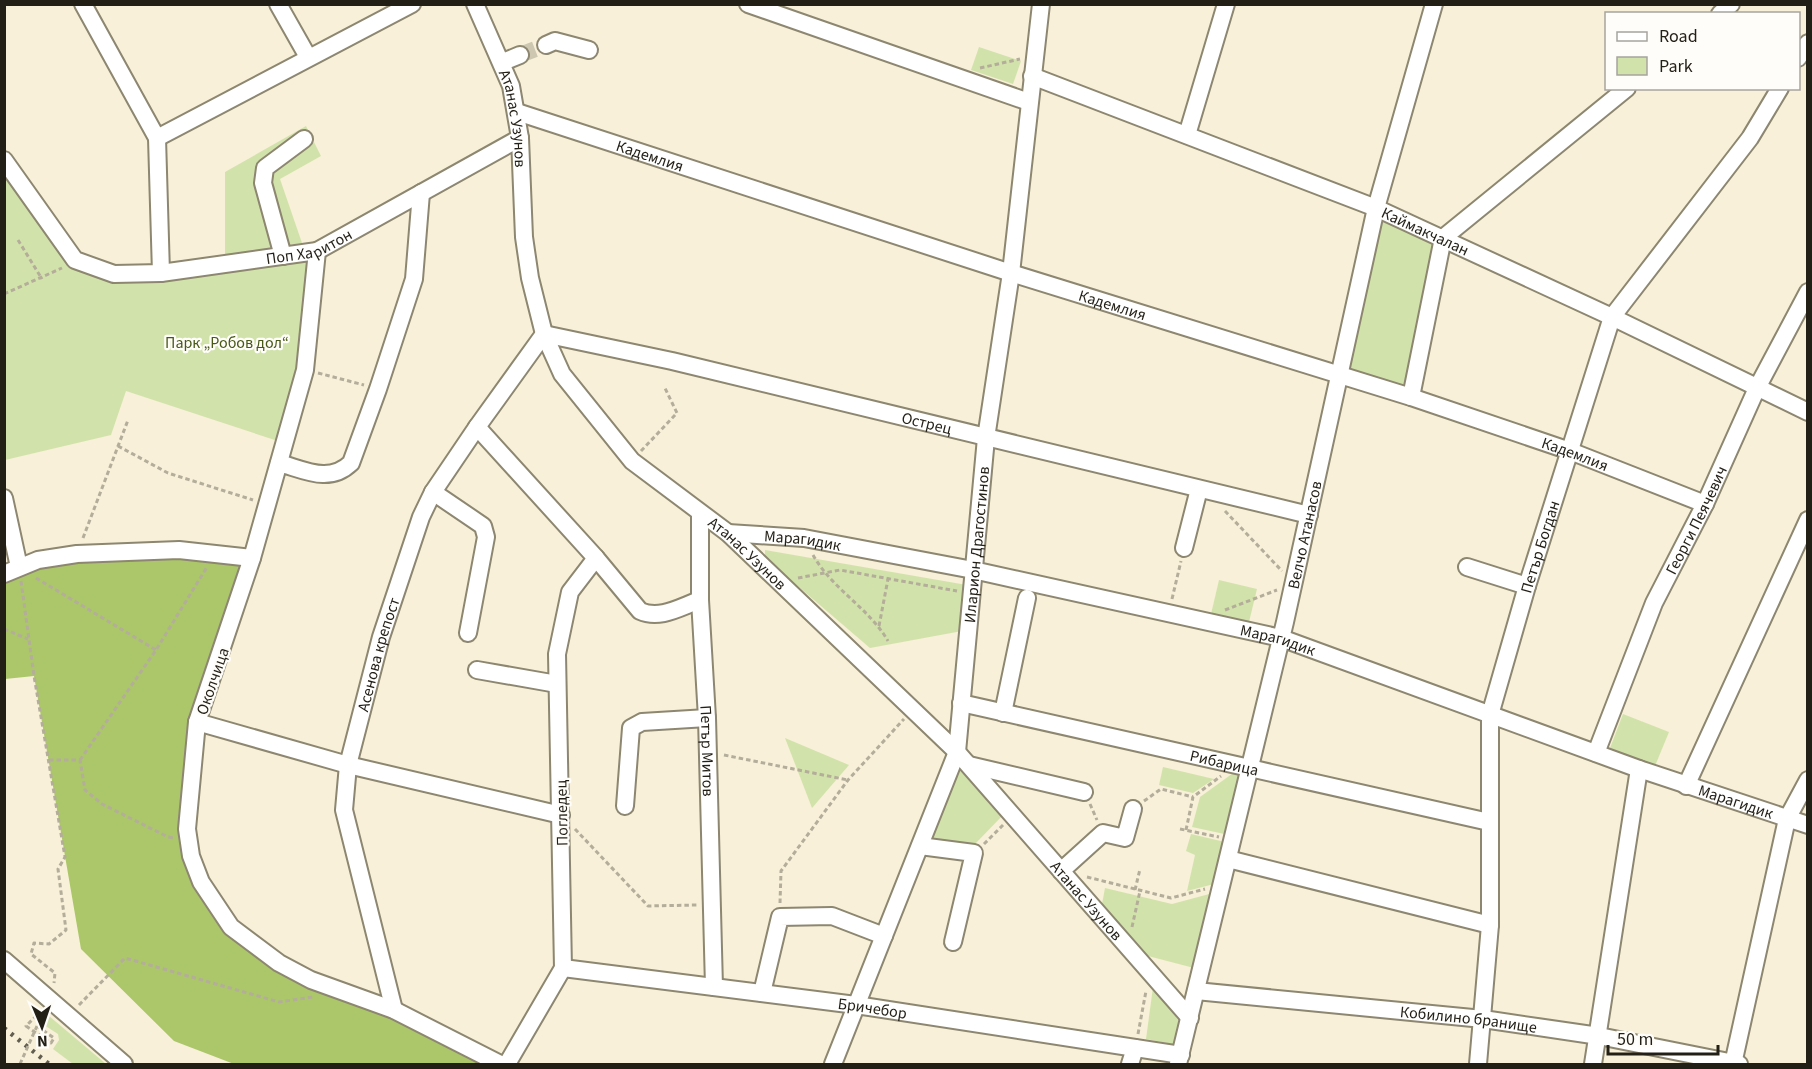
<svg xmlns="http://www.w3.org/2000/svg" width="1812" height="1069" viewBox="0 0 1812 1069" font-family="'Source Sans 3',sans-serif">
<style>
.green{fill:#d1e3ab}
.forest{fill:#abc76a}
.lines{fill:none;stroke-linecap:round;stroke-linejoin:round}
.minor-tunnel{stroke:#cdc6b1;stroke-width:16;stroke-dasharray:16 8;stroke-linecap:butt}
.minor-casing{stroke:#8d8670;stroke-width:20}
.path{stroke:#b4ad9a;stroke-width:3;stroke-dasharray:4.5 3;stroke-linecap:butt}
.minor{stroke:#fff;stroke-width:16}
.rail{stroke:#615d50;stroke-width:4.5;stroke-dasharray:3 6;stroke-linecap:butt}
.path-bridge{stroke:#b4ad9a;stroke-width:3;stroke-dasharray:4.5 3;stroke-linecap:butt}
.labels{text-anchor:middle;stroke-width:4.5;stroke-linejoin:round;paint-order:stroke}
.street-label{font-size:16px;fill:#221f16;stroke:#fffdf9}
.park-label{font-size:16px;fill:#485917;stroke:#fffdf9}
</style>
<rect width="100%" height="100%" fill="#f8f0d8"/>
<!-- green -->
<g class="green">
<polygon points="979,47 1021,61 1013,84 971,70"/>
<polygon points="306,126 321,156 280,179 302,243 225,256 225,172"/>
<polygon points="5,160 75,260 114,274 317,251 284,443 126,391 111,435 5,460"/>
<polygon points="1376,208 1443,238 1411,397 1340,376"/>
<polygon points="765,550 967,585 962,631 870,648 765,558"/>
<polygon points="1219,580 1257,589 1249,622 1211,614"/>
<polygon points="1623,714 1669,732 1655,766 1610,748"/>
<polygon points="785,738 849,765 812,808"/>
<polygon points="959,765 1004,814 973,846 929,839"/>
<polygon points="1163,767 1214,779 1193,793 1159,785"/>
<polygon points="1236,771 1244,773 1229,835 1192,827 1200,797"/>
<polygon points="1191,834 1225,842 1214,884 1187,891 1195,855 1186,851"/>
<polygon points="1105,888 1172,904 1213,893 1194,968 1148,956 1102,904"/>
<polygon points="1153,987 1182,1025 1178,1045 1146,1039"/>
<polygon points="49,1016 106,1064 73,1064 53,1049 59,1040 58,1034 44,1025"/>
</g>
<!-- forest -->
<polygon class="forest" points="77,554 252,558 210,690 190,784 201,882 255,946 500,1064 234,1064 174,1041 81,949 34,676 5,679 4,574"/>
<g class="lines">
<!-- minor-tunnel -->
<polyline class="minor-tunnel" points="520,55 546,45"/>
<!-- minor casing -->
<g class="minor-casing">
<g id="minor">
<polyline points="83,4 157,138 161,273"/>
<polyline points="278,4 308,57"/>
<path id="s1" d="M 475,4 L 511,86 L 520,138 L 524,237 L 530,278 L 544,334 L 562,374 L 632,461 L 728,533 L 957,752 L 1190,1018"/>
<polyline points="748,4 1029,102"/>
<polyline points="1720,14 1731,4"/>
<polyline points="546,45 555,41 589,50"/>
<polyline points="1798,58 1808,43"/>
<polyline points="503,62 520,55"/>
<path id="s2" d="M 1032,76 L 1376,208 L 1612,317 L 1808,412"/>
<path id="s3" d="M 517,112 L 1011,273 L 1411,397 L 1570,451 L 1705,504"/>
<polyline points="1187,135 1226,4"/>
<polyline points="157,138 412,4"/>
<path id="s4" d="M 4,160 L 75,260 L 114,274 L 161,273 L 317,251 L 520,138"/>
<polyline points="1443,238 1627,88"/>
<polyline points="317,251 305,370 252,558 197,722 187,829 191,856 201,882 231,927 279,963 311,980 394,1010 500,1064"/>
<polyline points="283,256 263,183 265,168 304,139"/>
<path id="s5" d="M 544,334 L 672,361 L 1309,515"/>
<polyline points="1411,397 1443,238"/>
<path d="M 477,427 L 596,558 L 640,611 C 660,620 680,607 700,600"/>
<path d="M 279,463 C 305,470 329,484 351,463 L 378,389 L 414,279 L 421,193"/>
<polyline points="433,492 483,526 486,537 468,633"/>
<polyline points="4,498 19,567"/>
<path id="s6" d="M 700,514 L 700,600 L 707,718 L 714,987"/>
<path id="s7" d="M 728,533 L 804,538 L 973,570 L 1281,638 L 1639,769 L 1808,825"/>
<polyline points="1184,548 1199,489"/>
<polyline points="1467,567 1527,586"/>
<polyline points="4,574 38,560 77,554 179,550 252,558"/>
<polyline points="477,670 557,684"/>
<path id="s8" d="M 961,703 L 1489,822"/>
<polyline points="1003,713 1027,598"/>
<polyline points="197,722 348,765 561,815"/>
<path id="s9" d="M 1596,753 L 1654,603 L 1705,504 L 1757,388 L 1808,292"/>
<polyline points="969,765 1084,792"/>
<polyline points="1686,786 1808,520"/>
<polyline points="625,806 631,728 642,722 707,718"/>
<polyline points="920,846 974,853 953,942"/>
<polyline points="1228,859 1490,925"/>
<polyline points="1061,871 1103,833 1125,838 1133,809"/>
<polyline points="4,960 124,1064"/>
<path id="s10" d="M 563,968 L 856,1005 L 1181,1055"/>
<path id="s11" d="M 1196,991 L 1483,1019 L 1599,1036 L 1739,1064"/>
<polyline points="762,993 780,917 832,916 884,936"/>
<path id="s12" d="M 394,1010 L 344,810 L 348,765 L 381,637 L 421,517 L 433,492 L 477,427 L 544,334"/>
<polyline points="507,1064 563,968 557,654 570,592 596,558"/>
<path id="s13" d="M 833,1064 L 957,752 L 986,438 L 1011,273 L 1041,4"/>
<polyline points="1130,1064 1135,1048"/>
<path id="s14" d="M 1178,1064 L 1285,622 L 1376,208 L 1434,4"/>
<path id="s15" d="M 1478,1064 L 1490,925 L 1490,715 L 1527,586 L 1612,317 L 1750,138 L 1780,88"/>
<polyline points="1593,1064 1639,769"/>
<polyline points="1733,1064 1787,819 1808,780"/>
</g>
</g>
<!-- path -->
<g class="path">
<polyline points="980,68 1020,59"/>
<polyline points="18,240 42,279"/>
<polyline points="4,294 62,268"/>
<polyline points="318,373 364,385"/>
<polyline points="118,446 168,473 253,500"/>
<polyline points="641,451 677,413 664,386"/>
<polyline points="1225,511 1282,571"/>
<polyline points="83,538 128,420"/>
<path d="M 813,555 C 832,589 869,608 888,641"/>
<polyline points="36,578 156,650"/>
<polyline points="798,578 840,570 957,591"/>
<polyline points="21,581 34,676 65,857 58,869 66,930 49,944 34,943 31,954 55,973 54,983"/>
<polyline points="1172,599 1181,561"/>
<polyline points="1225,610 1277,590"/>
<polyline points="879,626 888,579"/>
<polyline points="4,629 28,639"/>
<polyline points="724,755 848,780"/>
<polyline points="49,760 80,760 85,790 102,804 168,837 175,838"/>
<polyline points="80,760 156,650 207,567"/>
<polyline points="1144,801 1161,789 1193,797"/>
<polyline points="1090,804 1097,820"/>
<polyline points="575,829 648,906 697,905"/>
<polyline points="1180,829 1219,837"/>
<polyline points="1186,830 1193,797 1221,776"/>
<polyline points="984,844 1003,825"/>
<polyline points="1087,877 1171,898 1205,889"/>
<polyline points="1135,890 1140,869"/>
<polyline points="780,903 781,871 848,780 904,719"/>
<polyline points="1132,927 1140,891"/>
<polyline points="79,1005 125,958 279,1002 313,997"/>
<polyline points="37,1026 54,1038 51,1043 26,1026 41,1011"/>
<polyline points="1138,1034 1146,991"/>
</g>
<!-- minor -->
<use href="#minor" class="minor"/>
<!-- rail -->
<polyline class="rail" points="4,1028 49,1064"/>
<!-- path-bridge -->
<polyline class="path-bridge" points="20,1064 37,1026"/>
</g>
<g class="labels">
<!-- street labels -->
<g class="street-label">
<text dy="6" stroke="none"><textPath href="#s1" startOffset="122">Атанас Узунов</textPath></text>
<text dy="6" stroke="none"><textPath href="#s3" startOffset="140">Кадемлия</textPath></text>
<text dy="6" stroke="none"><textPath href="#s2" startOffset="423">Каймакчалан</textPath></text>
<text dy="6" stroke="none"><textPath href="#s4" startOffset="362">Поп Харитон</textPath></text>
<text dy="6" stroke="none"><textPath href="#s3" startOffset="626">Кадемлия</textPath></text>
<text dy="6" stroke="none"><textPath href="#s5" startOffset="393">Острец</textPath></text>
<text dy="6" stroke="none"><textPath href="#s3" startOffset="1112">Кадемлия</textPath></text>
<text dy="6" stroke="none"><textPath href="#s9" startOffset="254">Георги Пеячевич</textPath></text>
<text dy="6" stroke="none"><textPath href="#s14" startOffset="544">Велчо Атанасов</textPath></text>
<text dy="6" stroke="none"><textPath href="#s7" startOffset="75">Марагидик</textPath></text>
<text dy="6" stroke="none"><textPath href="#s13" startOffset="544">Иларион Драгостинов</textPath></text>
<text dy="6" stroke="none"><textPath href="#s15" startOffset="525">Петър Богдан</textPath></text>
<text dy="6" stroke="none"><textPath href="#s1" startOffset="644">Атанас Узунов</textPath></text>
<text dy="6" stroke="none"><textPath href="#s7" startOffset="561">Марагидик</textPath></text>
<text dy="6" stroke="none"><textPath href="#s12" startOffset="366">Асенова крепост</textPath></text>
<text transform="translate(212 681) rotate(-71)" y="6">Околчица</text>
<text dy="6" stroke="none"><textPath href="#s6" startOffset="237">Петър Митов</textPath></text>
<text dy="6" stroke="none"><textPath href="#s8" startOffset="270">Рибарица</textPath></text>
<text dy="6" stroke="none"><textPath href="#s7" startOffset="1047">Марагидик</textPath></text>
<text transform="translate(561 813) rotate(-91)" y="6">Погледец</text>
<text dy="6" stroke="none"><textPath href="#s1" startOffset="1130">Атанас Узунов</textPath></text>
<text dy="6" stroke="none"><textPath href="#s10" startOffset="312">Бричебор</textPath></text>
<text dy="6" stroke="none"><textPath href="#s11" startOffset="274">Кобилино бранище</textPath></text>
</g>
<!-- park labels -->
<g class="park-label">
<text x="227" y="348">Парк „Робов дол“</text>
</g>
</g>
<!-- border -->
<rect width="1812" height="1069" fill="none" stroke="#221f16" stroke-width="12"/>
<!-- legend -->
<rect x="1605" y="12" width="195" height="78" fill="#fffdf9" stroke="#a7a49e" stroke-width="1.5"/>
<rect x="1617" y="32" width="30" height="9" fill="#ffffff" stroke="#a7a49e" stroke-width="1.5"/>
<text x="1659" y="42" font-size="18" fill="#221f16">Road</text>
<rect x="1617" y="57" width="30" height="18" fill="#d1e3ab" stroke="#a7a49e" stroke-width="1.5"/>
<text x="1659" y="72" font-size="18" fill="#221f16">Park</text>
<!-- north arrow -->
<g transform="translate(42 1027) rotate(178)" stroke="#fffdf9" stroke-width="4.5" paint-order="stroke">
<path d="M0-4.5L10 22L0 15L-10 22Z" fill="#221f16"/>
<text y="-9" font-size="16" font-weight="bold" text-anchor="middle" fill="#221f16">N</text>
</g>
<!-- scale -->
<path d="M1608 1045v9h110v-9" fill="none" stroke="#221f16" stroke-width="3"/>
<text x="1617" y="1045" font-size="18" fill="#221f16" stroke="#fffdf9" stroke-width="4.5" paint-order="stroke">50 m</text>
</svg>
